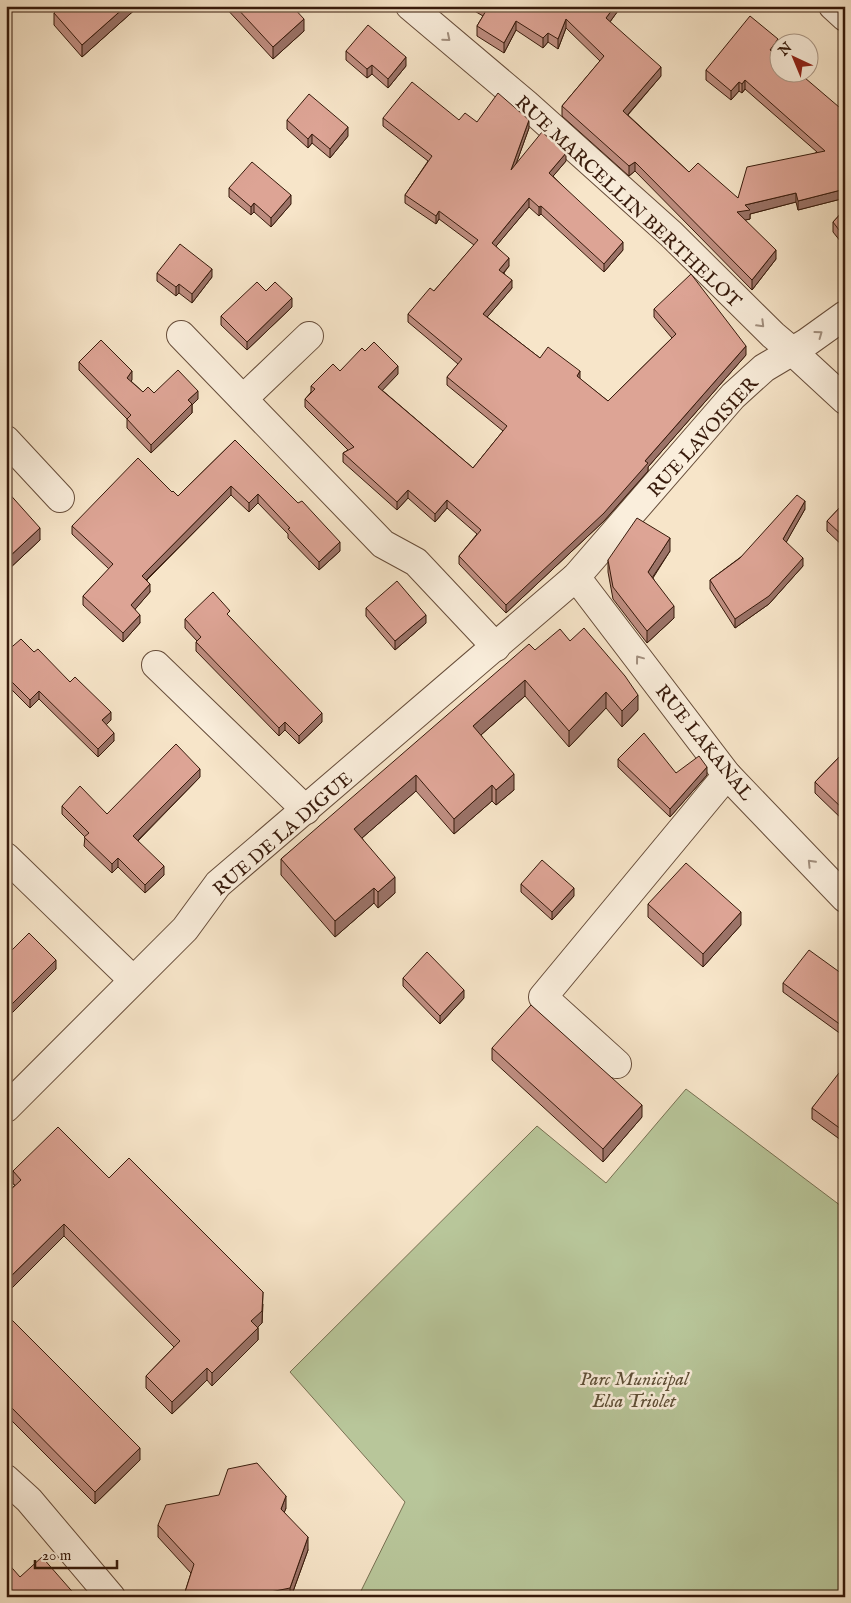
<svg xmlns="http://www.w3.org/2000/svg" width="851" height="1603" viewBox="0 0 851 1603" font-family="'IM FELL English',serif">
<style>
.green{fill:#b8c69a;stroke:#787052}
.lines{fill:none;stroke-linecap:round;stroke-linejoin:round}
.minor-casing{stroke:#674d3a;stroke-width:30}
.minor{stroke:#faeedc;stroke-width:28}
.wall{fill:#be8d80;stroke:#371a0b}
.shaded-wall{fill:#9b7368;stroke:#371a0b}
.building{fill:#dda495;stroke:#371a0b}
.oneway{stroke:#a28f7e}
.labels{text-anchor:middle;stroke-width:5;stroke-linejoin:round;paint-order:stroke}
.street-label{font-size:19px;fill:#371a0b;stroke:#faeedc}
.park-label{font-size:19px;font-style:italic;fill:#5e4e36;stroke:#faeedc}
</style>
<rect width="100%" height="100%" fill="#f7e5c9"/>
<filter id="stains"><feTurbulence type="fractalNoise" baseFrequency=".004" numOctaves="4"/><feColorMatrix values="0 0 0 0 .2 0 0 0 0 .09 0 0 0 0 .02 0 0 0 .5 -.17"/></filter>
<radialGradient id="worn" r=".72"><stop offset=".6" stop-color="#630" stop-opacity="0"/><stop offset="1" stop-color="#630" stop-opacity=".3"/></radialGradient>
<!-- green -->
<polygon class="green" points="686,1089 845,1209 845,1597 358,1597 405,1502 290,1372 537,1126 606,1183"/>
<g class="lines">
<!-- minor casing -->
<g class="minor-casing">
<g id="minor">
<polyline points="410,6 526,104 671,234 773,335 792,351 845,400"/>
<polyline points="833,6 845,17"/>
<polyline points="181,335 383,544 416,562 496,647"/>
<polyline points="243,399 309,336"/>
<polyline points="6,440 60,498"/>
<polyline points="576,577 727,775 845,898"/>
<polyline points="156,665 306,810"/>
<polyline points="6,857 133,980"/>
<polyline points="617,1064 543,997 727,775"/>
<polyline points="6,1108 185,929 218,884 576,577 733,396 764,368 806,343 845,315"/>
<polyline points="6,1479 29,1500 111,1597"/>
</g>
</g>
<!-- minor -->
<use href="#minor" class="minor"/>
</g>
<!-- wall -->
<g class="wall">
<polygon points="61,6 139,6 82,57 54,25 54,13"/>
<polygon points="224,6 292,6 304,31 273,59"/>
<polygon points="466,6 621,6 610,22 661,76 628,115 689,172 738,198 817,152 745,89 742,93 739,91 731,100 706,80 706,70 778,49 775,53 798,72 845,198 798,210 796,202 750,214 750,219 745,220 776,259 752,290 635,171 629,176 562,116 562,106 600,61 566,28 558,49 548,42 543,48 516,30 504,53 477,36 477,26 483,16"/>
<polygon points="346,51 406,66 388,88 372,74 367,78 346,60"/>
<polygon points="383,118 459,120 529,128 516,164 566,161 553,176 623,250 604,272 541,214 539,216 529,207 496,246 509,266 504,273 512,288 487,317 540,358 580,379 608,401 672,338 654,317 654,309 746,355 648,467 648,471 604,521 506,613 459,564 459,556 477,534 447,508 435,522 408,498 397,510 343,462 343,453 348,450 305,407 305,399 311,392 311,386 340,371 365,351 398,374 382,390 473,468 503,431 447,385 447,377 458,364 408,322 408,314 434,291 474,245 439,219 436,224 405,203 405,195 428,161 383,126"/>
<polygon points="287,120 348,136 330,158 312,143 308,148 287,129"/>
<polygon points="229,188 291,204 271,227 254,212 251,215 229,197"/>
<polygon points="845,209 845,247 833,232 833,222"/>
<polygon points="157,273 212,277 192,303 179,293 176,296 157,281"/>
<polygon points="266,291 292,307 247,350 221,325 221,316"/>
<polygon points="79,362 132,380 131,381 143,392 198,399 192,405 192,413 151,453 127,428 127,419 79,370"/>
<polygon points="235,440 340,551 319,570 288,538 288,534 258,503 249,512 231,495 147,580 150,592 135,609 140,623 123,642 83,605 83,596 109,569 72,534 72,526 172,492 178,496"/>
<polygon points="6,490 40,540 9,569 6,567"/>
<polygon points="845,502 845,548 827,531 827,521"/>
<polygon points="805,509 786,542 803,566 769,604 735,628 710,589 710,580"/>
<polygon points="670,551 653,578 674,618 647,643 613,599 608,572 608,560"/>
<polygon points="366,608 426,623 395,650 366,616"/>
<polygon points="230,617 322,722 299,744 285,730 279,736 196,651 196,642 197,641 185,628 185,619"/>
<polygon points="570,641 638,710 622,727 606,708 569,747 525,696 481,735 514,790 496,805 492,801 454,834 416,791 362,838 395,893 378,908 374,903 335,937 281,875 281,859 535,650"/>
<polygon points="6,652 34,652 70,682 111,720 106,724 114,741 98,757 39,699 30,708 6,684"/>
<polygon points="845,751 845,822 815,793 815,782"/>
<polygon points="618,759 676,773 707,775 670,817 618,767"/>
<polygon points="200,777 138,841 164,875 145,893 118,867 112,873 84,846 85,837 62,814 62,806 107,814"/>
<polygon points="521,884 574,896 552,920 521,892"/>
<polygon points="648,904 741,925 703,967 648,917"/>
<polygon points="845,976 845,1037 783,992 783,983"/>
<polygon points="403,978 464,998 440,1024 403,986"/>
<polygon points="492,1048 642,1117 603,1162 492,1060"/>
<polygon points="845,1071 845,1143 812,1119 812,1108"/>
<polygon points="13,1171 109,1178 263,1304 262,1323 258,1327 258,1340 212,1386 207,1380 172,1414 146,1388 146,1376 174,1347 64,1236 6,1294 6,1194 15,1185 13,1184"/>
<polygon points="6,1314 140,1460 95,1504 6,1415"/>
<polygon points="286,1508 284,1512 308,1550 291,1597 185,1597 185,1592 191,1573 158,1537 158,1525"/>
</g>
<!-- shaded-wall -->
<g class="shaded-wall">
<polygon points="126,6 139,6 82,57 82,45"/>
<polygon points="615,6 621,6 621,7 606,27 606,18"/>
<polygon points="304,19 304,31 273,59 273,47"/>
<polygon points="566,19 566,28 558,49 558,39"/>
<polygon points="516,21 516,30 504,53 504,43"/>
<polygon points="548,33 548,42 543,48 543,38"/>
<polygon points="778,39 778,49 770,59 770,50"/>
<polygon points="406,57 406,66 388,88 388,79"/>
<polygon points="372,65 372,74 367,78 367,69"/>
<polygon points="661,67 661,76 623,120 623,111"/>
<polygon points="745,80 745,89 742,93 742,84"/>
<polygon points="739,82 739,91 731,100 731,91"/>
<polygon points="529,120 529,128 511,178 511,170"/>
<polygon points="348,127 348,136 330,158 330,149"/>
<polygon points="312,134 312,143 308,148 308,139"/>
<polygon points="566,153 566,161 549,181 549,173"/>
<polygon points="635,162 635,171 629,176 629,166"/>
<polygon points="845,189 845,198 798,210 798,201"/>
<polygon points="796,193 796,202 750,214 750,219 737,222 737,212 745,205"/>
<polygon points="291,195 291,204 271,227 271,218"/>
<polygon points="529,198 529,207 492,251 492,243"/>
<polygon points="254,203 254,212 251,215 251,207"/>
<polygon points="541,206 541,214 539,216 539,207"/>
<polygon points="439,211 439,219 436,224 436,216"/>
<polygon points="623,242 623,250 604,272 604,264"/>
<polygon points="776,250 776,259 752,290 752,280"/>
<polygon points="509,258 509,266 499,278 499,270"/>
<polygon points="212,269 212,277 192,303 192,294"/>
<polygon points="512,280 512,288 483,322 483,314"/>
<polygon points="179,284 179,293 176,296 176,287"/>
<polygon points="292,298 292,307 247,350 247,342"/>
<polygon points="746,346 746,355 648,467 648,471 604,521 506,613 506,605 645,461"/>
<polygon points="398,366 398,374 378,395 378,387"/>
<polygon points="132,371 132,380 127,386 127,378"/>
<polygon points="580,371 580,380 577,376"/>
<polygon points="198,391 198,399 192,405 192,413 151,453 151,445 188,400"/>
<polygon points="231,486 231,495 142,584 142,576"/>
<polygon points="408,490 408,498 397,510 397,502"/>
<polygon points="258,494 258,503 249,512 249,503"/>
<polygon points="447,500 447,508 435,522 435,514"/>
<polygon points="805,501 805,509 783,548 783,539"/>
<polygon points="40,528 40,540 9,569 9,557"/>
<polygon points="670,538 670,551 648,584 648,572"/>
<polygon points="340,542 340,551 319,570 319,562"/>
<polygon points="803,558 803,566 769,604 735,628 735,619"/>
<polygon points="150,584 150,592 131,614 131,605"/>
<polygon points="674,606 674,618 647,643 647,631"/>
<polygon points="140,615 140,623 123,642 123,633"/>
<polygon points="426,615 426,623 395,650 395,641"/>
<polygon points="525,680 525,696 473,742 473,726"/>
<polygon points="39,691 39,699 30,708 30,700"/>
<polygon points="606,692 606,708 569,747 569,731"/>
<polygon points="638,695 638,710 622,727 622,711"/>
<polygon points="111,712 111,720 102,729 102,720"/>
<polygon points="322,713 322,722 299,744 299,736"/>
<polygon points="285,722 285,730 279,736 279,728"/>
<polygon points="114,733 114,741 98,757 98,749"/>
<polygon points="707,767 707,775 670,817 670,809"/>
<polygon points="200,769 200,777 133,845 133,836"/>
<polygon points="514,774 514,790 496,805 496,790"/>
<polygon points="416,775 416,791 354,845 354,829"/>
<polygon points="492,785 492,801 454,834 454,819"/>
<polygon points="118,858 118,867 112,873 112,864"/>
<polygon points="164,866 164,875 145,893 145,885"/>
<polygon points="395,877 395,893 378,908 378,892"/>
<polygon points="374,888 374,903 335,937 335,921"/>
<polygon points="574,888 574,896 552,920 552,912"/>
<polygon points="741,912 741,925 703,967 703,954"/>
<polygon points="56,960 56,969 6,1019 6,1010"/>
<polygon points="464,990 464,998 440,1024 440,1016"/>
<polygon points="642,1105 642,1117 603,1162 603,1149"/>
<polygon points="64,1224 64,1236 6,1294 6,1281"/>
<polygon points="263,1292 262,1323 251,1334 251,1321"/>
<polygon points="258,1328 258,1340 212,1386 212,1373"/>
<polygon points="207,1368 207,1380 172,1414 172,1402"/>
<polygon points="140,1448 140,1460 95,1504 95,1492"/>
<polygon points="286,1496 286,1508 281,1521 281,1509"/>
<polygon points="308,1537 308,1550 291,1597 290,1597 290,1588"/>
</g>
<!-- building -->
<g class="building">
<polygon points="61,6 126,6 82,45 54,13"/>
<polygon points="235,6 292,6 304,19 273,47"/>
<polygon points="482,6 615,6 606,18 661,67 623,111 689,172 698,163 738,198 747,167 825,151 745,80 742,84 739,82 731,91 706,70 750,16 778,39 770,50 778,57 778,72 798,72 839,107 845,95 845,131 842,135 845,137 845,189 798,201 796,193 745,205 750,210 737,212 776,250 752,280 635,162 629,166 562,106 604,56 566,19 558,39 548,33 543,38 516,21 504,43 477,26 487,9"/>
<polygon points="368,25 406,57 388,79 372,65 367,69 346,51"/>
<polygon points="412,82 459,120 465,113 477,122 498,93 529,120 511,170 542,132 566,153 549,173 623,242 604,264 541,206 539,207 529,198 492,243 509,258 499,270 512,280 483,314 540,358 548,347 580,371 577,376 608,401 676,334 654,309 691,274 746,346 645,461 648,463 604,513 506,605 459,556 481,530 447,500 435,514 408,490 397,502 343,453 354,447 305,399 315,389 311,386 333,364 340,371 362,348 365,351 374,342 398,366 378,387 473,468 507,426 447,377 462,359 408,314 430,288 434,291 478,240 439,211 436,216 405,195 432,156 383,118"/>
<polygon points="309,94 348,127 330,149 312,134 308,139 287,120"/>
<polygon points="252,162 291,195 271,218 254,203 251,207 229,188"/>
<polygon points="845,209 845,238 833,222"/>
<polygon points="180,244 212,269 192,294 179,284 176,287 157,273"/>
<polygon points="257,282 266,291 275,282 292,298 247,342 221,316"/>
<polygon points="101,340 132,371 127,378 143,392 148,387 154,393 178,370 198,391 188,400 192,404 151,445 127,419 131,415 79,362"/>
<polygon points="235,440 298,503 302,501 340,542 319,562 288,529 290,528 258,494 249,503 231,486 142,576 150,584 131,605 140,615 123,633 83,596 113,564 72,526 138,458 172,492 173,491 178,496"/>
<polygon points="6,490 40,528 9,557 6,555"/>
<polygon points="797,495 805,501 783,539 803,558 769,596 735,619 710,580 740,558"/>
<polygon points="845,502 845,538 827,521"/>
<polygon points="637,518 670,538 648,572 674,606 647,631 613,587 608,560"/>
<polygon points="397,581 426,615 395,641 366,608"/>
<polygon points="213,592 230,611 227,614 322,713 299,736 285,722 279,728 196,642 201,637 185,619"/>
<polygon points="584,628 625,676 638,695 622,711 606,692 569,731 525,680 473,726 514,774 496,790 492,785 454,819 416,775 354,829 395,877 378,892 374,888 335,921 281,859 529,644 535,650 560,629 570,641"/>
<polygon points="21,639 34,652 38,649 70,682 75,677 111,712 102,720 114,733 98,749 39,691 30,700 6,676 6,652"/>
<polygon points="644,733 676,773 699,756 707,767 670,809 618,759"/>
<polygon points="176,744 200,769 133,836 164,866 145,885 118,858 112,864 84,837 89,833 62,806 80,786 107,814"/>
<polygon points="845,751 845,811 815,782"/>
<polygon points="542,860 574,888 552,912 521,884"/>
<polygon points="686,863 741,912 703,954 648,904"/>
<polygon points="29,933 56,960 6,1010 6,956"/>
<polygon points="809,950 845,976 845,1028 783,983"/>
<polygon points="427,952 464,990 440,1016 403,978"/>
<polygon points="531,1005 642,1105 603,1149 492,1048"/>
<polygon points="842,1069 845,1071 845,1132 812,1108"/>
<polygon points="58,1127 109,1178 129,1158 263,1292 262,1311 251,1321 258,1328 212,1373 207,1368 172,1402 146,1376 180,1341 64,1224 6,1281 6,1194 21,1180 13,1171"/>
<polygon points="6,1314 140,1448 95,1492 6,1402"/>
<polygon points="257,1463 286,1496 281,1509 308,1537 290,1588 246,1597 190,1597 185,1592 194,1564 158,1525 166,1505 219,1495 228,1469"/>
<polygon points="42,1557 77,1597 6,1597 6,1561 20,1577"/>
</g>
<!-- one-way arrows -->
<defs><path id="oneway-chevron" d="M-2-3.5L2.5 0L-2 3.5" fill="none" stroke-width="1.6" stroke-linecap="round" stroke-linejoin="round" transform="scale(1.25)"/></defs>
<g class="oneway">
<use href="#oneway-chevron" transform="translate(447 38) rotate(40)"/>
<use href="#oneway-chevron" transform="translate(761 324) rotate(45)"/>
<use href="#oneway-chevron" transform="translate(819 334) rotate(-36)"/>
<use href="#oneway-chevron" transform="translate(639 659) rotate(-127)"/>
<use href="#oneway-chevron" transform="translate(811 863) rotate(-134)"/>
</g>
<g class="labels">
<!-- street labels -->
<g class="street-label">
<text transform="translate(629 201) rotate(43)" y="7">RUE MARCELLIN BERTHELOT</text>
<text transform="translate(702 436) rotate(-48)" y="7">RUE LAVOISIER</text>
<text transform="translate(705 742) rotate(51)" y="7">RUE LAKANAL</text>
<text transform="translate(282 833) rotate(-41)" y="7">RUE DE LA DIGUE</text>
</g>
<!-- park labels -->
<g class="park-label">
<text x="634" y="1385">Parc Municipal<tspan x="634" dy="22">Elsa Triolet</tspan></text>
</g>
</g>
<!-- margin -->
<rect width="851" height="1603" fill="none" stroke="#f7e5c9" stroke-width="25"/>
<rect x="8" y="8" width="836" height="1588" fill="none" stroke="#371a0b" stroke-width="2.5"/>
<rect x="12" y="12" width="826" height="1578" fill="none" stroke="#371a0b"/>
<!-- north arrow -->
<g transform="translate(794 58) rotate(316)"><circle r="24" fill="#faeedc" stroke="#ac9988"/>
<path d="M0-4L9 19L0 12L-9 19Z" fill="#8f2418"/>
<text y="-8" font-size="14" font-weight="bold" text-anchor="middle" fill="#371a0b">N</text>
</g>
<!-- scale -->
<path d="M35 1560v8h82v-8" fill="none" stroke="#371a0b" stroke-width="2.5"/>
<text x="42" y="1560" font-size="15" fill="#371a0b" stroke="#faeedc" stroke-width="4" paint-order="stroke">20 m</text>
<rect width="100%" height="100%" filter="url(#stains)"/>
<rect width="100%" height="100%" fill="url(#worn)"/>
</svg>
